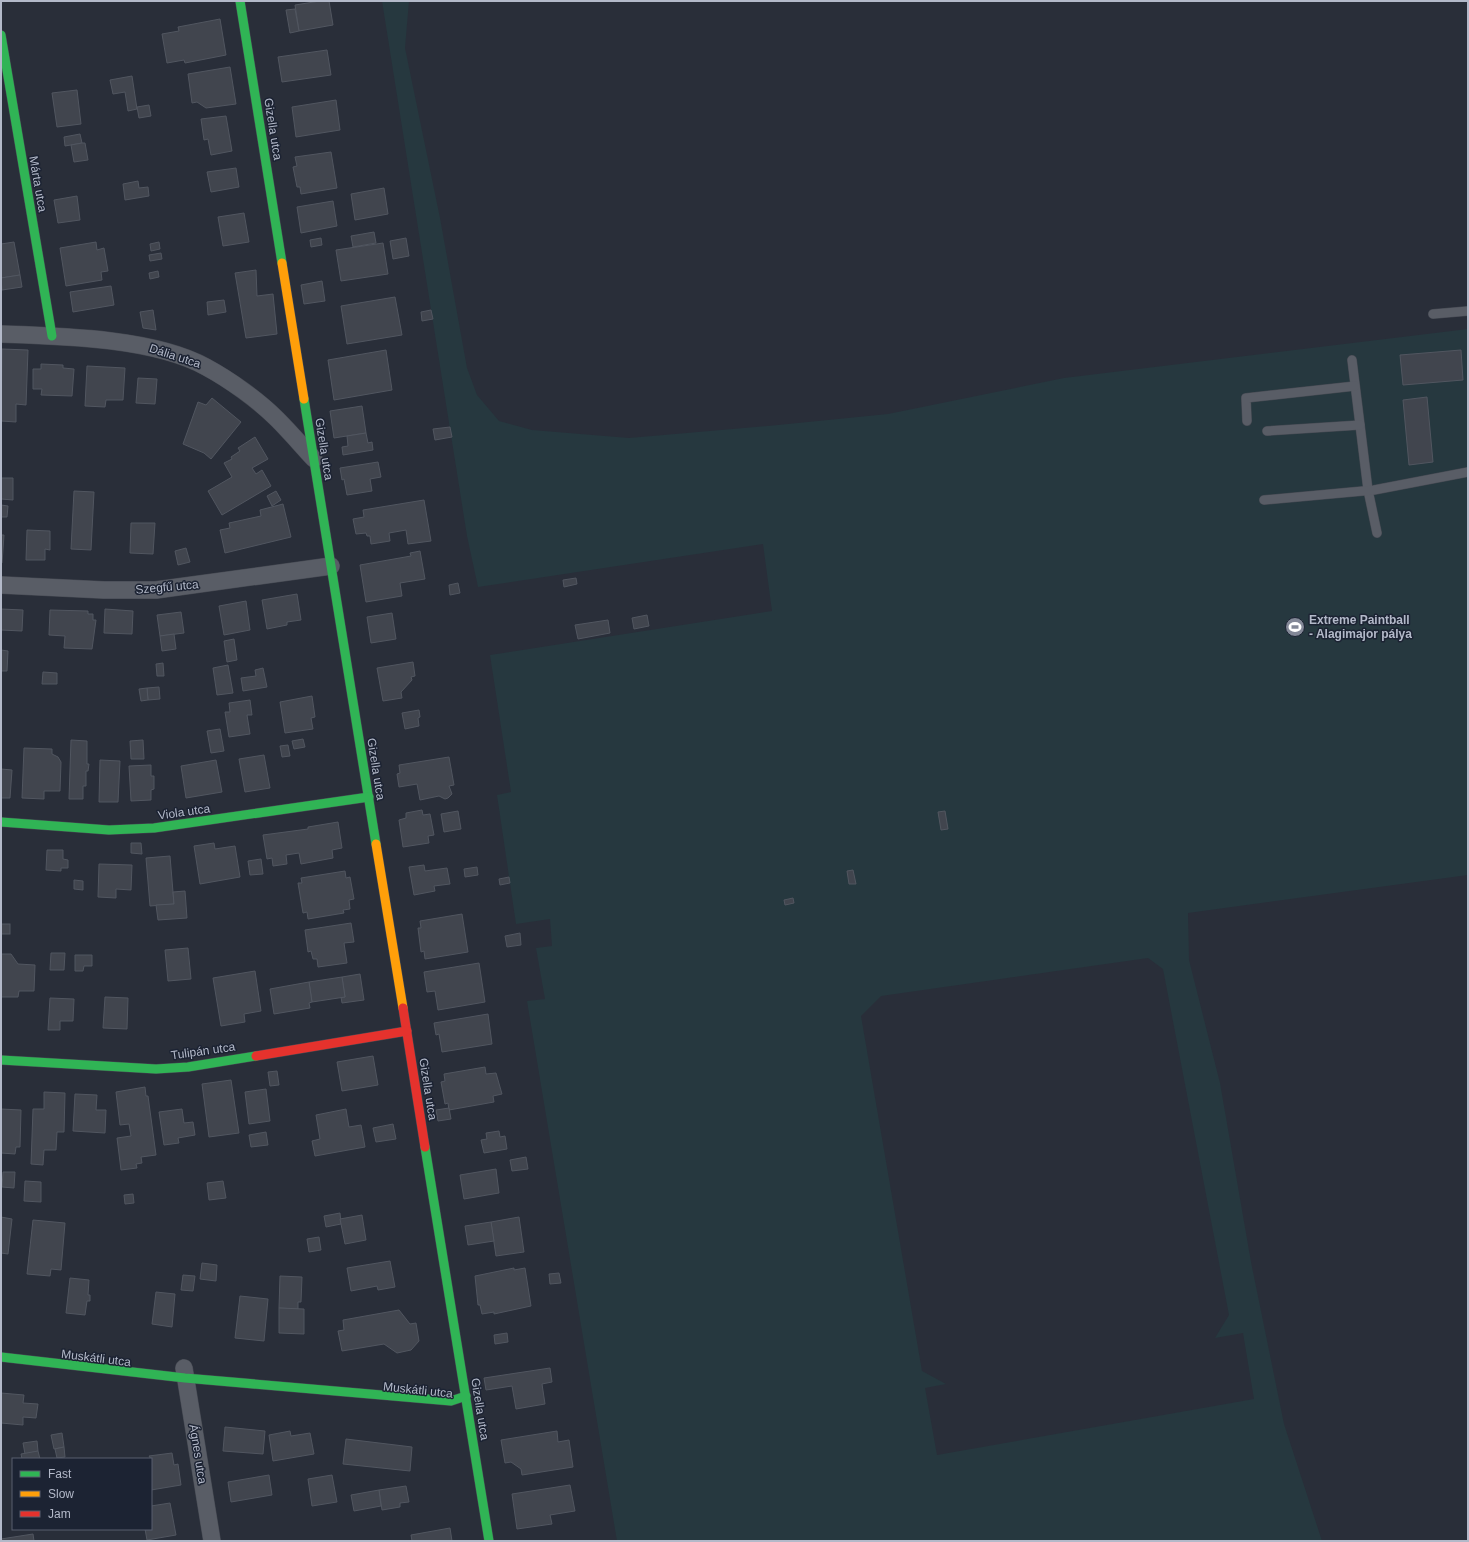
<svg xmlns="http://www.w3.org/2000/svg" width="1469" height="1542" viewBox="0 0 1469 1542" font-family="Helvetica,sans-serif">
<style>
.green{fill:#26383f;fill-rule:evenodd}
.building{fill:#41454e;stroke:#515660}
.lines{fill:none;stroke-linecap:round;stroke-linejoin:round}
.lane-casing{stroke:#454952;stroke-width:10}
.street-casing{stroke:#454952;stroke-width:18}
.fast-casing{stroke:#454952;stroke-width:10}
.slow-casing{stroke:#454952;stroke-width:10}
.jam-casing{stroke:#454952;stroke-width:10}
.lane{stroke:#595d66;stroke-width:9}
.street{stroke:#595d66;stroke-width:17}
.fast{stroke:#30b455;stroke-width:9}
.slow{stroke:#ff9f0a;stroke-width:9}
.jam{stroke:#e5322d;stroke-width:9}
.labels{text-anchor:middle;stroke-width:3;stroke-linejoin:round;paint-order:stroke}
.street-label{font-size:12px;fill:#b3b9c9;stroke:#1c2333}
.poi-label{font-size:12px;font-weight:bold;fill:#b3b9c9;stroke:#1c2333;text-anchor:start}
</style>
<rect width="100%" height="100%" fill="#292e39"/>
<!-- green -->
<path class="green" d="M 382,1 L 409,1 L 405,48 L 440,218 L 467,368 L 477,395 L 499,421 L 532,430 L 629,438 L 778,425 L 888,414 L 1064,378 L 1468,329 L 1468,875 L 1188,913 L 1189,960 L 1220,1083 L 1251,1262 L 1284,1424 L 1322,1541 L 617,1541 L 527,1001 L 545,999 L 536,948 L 552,946 L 550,919 L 516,924 L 497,795 L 511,792 L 490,655 L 772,611 L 763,544 L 478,587 L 467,536 ZM 1148,958 L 1163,969 L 1229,1315 L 1215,1338 L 1243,1333 L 1254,1399 L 937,1455 L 925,1388 L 946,1384 L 922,1371 L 861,1016 L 881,996 Z"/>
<!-- building -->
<g class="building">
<polygon points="320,1 329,1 333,25 299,31 295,5"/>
<polygon points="295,9 299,31 290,33 286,10"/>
<polygon points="220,19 226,55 185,63 184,60 167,63 162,34 179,31 178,27"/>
<polygon points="327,50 331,75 282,82 278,57"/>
<polygon points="230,67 236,104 206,108 197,102 192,103 188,74"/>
<polygon points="132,76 137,109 128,111 125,92 113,94 110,80"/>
<polygon points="77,90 81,124 57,127 52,93"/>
<polygon points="336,100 340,130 296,137 292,107"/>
<polygon points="149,105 151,116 139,118 137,107"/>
<polygon points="226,116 232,151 211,155 208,139 204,140 201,119"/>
<polygon points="80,134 82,143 65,146 64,137"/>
<polygon points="82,143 85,143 88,160 74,162 71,145"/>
<polygon points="331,152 337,188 301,194 300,187 297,187 293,167 297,166 295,157"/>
<polygon points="236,168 239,187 211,192 207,172"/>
<polygon points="138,181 139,188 148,187 149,196 125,200 123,184"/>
<polygon points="384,188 388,214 355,220 351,194"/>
<polygon points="77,196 80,220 58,223 54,200"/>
<polygon points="333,201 337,226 301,233 297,207"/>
<polygon points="244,213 249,242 223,246 218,217"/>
<polygon points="374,232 376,243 353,247 351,236"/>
<polygon points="321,238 322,245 311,247 310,240"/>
<polygon points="406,238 409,256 393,259 390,241"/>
<polygon points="14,242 20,275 1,278 1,244"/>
<polygon points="96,242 97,250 104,248 108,271 101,272 102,280 66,286 60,248"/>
<polygon points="159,242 160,249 151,251 150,244"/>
<polygon points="383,243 388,274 341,281 336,250"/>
<polygon points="161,253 162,259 150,261 149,255"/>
<polygon points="256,270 257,296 273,294 277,334 246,338 235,273"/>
<polygon points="158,271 159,277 150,279 149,273"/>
<polygon points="20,275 22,287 2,290 1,278"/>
<polygon points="322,281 325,301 304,304 301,285"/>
<polygon points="111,286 114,305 73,312 70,292"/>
<polygon points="395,297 402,335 347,344 341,306"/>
<polygon points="224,300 226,312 208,315 207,302"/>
<polygon points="153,310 156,330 143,328 140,312"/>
<polygon points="431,310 433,319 422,321 421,312"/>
<polygon points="2,349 28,350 26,405 16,404 16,422 1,421"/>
<polygon points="386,350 392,390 334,400 328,360"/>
<polygon points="1461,350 1463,380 1403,385 1400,355"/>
<polygon points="41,364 63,365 63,368 74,369 72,396 41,395 42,389 33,389 33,369 41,369"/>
<polygon points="87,366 125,368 123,400 106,400 105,407 85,406"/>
<polygon points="138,378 157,379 155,404 136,403"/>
<polygon points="1427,397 1433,462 1409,465 1403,400"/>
<polygon points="212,398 241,422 211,459 204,453 183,444 198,402 206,405"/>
<polygon points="362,406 366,433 334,438 330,411"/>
<polygon points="450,427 452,437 435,440 433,429"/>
<polygon points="366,433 368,443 372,442 373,450 343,455 342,447 348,446 347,436"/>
<polygon points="255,437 268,459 252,468 256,474 262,470 271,486 222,515 208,491 232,477 224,463 232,459 231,457 240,451 238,448"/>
<polygon points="378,462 381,477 370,479 372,491 347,495 344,479 342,480 340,468"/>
<polygon points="1,478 13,478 13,500 1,499"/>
<polygon points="74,491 94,492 91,550 71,549"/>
<polygon points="276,491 281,500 272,506 267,496"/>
<polygon points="424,500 431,541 408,544 406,530 389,533 390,541 371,544 370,536 367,536 366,533 356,534 353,519 364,517 363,510"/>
<polygon points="283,504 291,537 225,553 220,530 230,528 229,523 261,516 260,510"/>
<polygon points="1,505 8,506 7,517 1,517"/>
<polygon points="131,523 155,523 153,554 130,553"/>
<polygon points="27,530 50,531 50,550 45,549 45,560 26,560"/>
<polygon points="1,535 4,535 2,563 1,563"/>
<polygon points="186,548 190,562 178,565 175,551"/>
<polygon points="420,551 425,579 400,583 402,596 366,602 360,565 411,556 410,553"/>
<polygon points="576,578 577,584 564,587 563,580"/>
<polygon points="458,583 460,593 450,595 449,585"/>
<polygon points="297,594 301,620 287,622 287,625 267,629 262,600"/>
<polygon points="246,601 250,630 224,635 219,606"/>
<polygon points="1,609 23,610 22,631 1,630"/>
<polygon points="105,609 133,611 132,634 104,633"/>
<polygon points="50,610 88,611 88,614 93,614 93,620 96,620 92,649 64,648 65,636 49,635"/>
<polygon points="181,612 184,633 160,636 157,615"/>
<polygon points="392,613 396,639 371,643 367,617"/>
<polygon points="647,615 649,626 634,629 632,618"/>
<polygon points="608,620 610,633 578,639 575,625"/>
<polygon points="174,634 176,649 162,651 160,636"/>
<polygon points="234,639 237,660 227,662 224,641"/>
<polygon points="1,650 8,651 7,671 1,671"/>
<polygon points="413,662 415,676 411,677 412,680 401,692 402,698 383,701 377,668"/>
<polygon points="163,663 164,676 157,676 156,664"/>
<polygon points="228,665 233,693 217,695 213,668"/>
<polygon points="263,668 267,687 243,691 241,678 256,676 255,670"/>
<polygon points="43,672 57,673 57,684 42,684"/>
<polygon points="159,687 160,699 148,700 147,688"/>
<polygon points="147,688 148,700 141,701 139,689"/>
<polygon points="312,696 315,717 311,718 313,729 285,733 280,702"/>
<polygon points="250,700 252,715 247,715 250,734 229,737 225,712 230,712 229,703"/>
<polygon points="419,710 420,717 418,718 419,726 405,729 402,713"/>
<polygon points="220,729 224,751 211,753 207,731"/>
<polygon points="303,739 305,747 294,749 292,741"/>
<polygon points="71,740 87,741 87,764 89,764 88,771 86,771 86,786 83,786 83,799 69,799"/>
<polygon points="143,740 144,759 131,759 130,741"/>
<polygon points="288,745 290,756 282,757 280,746"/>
<polygon points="24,748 52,749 52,754 58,757 61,762 60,791 44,791 44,799 22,798"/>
<polygon points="264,755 270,788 245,792 239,759"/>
<polygon points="449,757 454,785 449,786 452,794 448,798 445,799 439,796 420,800 417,784 399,787 397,774 400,773 399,765"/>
<polygon points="100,760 120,761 118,802 99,802"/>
<polygon points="216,760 222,792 186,798 181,766"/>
<polygon points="151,765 151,776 154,776 154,789 151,790 151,800 131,801 129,766"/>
<polygon points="1,769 12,770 10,798 1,798"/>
<polygon points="422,810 423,815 430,814 434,835 428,836 429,843 403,847 399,820 406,818 406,813"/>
<polygon points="458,811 461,829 444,832 441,814"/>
<polygon points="945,811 948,829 941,830 938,812"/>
<polygon points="338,822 342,848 332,850 333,858 301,864 299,853 286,855 287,864 273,866 272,858 267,859 263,835 308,829 308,827"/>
<polygon points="131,843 141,843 142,854 131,853"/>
<polygon points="214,843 215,849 235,846 240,877 200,884 194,846"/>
<polygon points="47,850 63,850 63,859 68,860 68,868 61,868 61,871 46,870"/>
<polygon points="170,856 174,904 150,906 146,858"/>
<polygon points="261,859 263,874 250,875 248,861"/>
<polygon points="99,864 132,865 131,890 116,889 116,898 98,897"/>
<polygon points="424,865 425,871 447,868 450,884 434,886 435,891 414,895 409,867"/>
<polygon points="477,867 478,875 465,877 464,869"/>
<polygon points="853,870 856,884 849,884 847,871"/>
<polygon points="345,871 346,878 350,877 354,899 349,900 350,909 343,910 344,913 308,919 307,912 303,913 298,883 302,883 301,878"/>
<polygon points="509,877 510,883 500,885 499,879"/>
<polygon points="74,880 83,881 83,890 74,889"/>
<polygon points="185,891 187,918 158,920 156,905 174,904 173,892"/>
<polygon points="793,898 794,903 785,905 784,900"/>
<polygon points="462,914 468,952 425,959 424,951 421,952 418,928 421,928 420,921"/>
<polygon points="351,923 354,942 344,943 347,963 318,967 317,959 313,959 311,951 308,952 305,930"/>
<rect x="1" y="924" width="9" height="10"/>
<polygon points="520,933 521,945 507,947 505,936"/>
<polygon points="188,948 191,979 168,981 165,950"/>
<polygon points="51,953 65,953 64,970 50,970"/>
<polygon points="1,954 11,954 18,964 35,965 34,991 19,991 18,997 1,997"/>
<polygon points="75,955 92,955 92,966 84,966 83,971 75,971"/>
<polygon points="479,963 485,1002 438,1010 435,991 427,992 424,972"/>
<polygon points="255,971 261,1011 244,1014 245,1022 221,1026 213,978"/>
<polygon points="360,974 364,1000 342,1003 341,997 345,997 342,977"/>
<polygon points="342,977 345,997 312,1002 309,982"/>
<polygon points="309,982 312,1002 309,1003 310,1008 274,1014 270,989"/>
<polygon points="105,997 128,998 127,1029 103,1028"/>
<polygon points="50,998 74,999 73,1021 60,1021 60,1030 48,1030"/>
<polygon points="488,1014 492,1044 442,1052 439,1034 436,1035 434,1023"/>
<polygon points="373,1056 378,1085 342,1091 337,1062"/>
<polygon points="485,1067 486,1074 496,1073 502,1094 493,1096 494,1102 449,1110 448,1103 445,1104 441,1082 445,1081 444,1074"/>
<polygon points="277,1071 279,1085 270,1086 268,1072"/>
<polygon points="231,1080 239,1133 209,1137 202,1084"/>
<polygon points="145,1087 146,1096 148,1096 156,1155 141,1157 142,1163 136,1164 137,1168 121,1170 117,1138 131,1136 129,1124 120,1125 116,1092"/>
<polygon points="266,1089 270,1121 249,1124 245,1092"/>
<polygon points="44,1092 65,1093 64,1132 57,1132 56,1150 44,1150 43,1165 31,1164 33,1109 44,1109"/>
<polygon points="75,1094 97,1095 96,1110 106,1110 105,1133 73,1131"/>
<polygon points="449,1108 451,1119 438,1121 436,1110"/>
<polygon points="1,1109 21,1110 20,1147 16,1147 15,1154 1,1153"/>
<polygon points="182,1109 184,1123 193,1122 195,1135 178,1138 179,1143 164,1145 159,1112"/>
<polygon points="346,1109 349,1127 361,1125 365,1147 315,1156 312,1141 320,1139 316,1115"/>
<polygon points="393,1124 396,1139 376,1142 373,1128"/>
<polygon points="499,1131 500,1137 505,1136 507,1149 484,1153 481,1140 487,1139 486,1133"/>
<polygon points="266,1132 268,1145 251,1147 249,1135"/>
<polygon points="526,1157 528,1169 512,1171 510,1160"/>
<polygon points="496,1169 499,1193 464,1199 460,1175"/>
<polygon points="3,1172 15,1172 14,1188 2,1187"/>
<polygon points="25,1181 41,1182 41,1202 24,1201"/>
<polygon points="223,1181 226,1198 209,1200 207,1183"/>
<polygon points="133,1194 134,1203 125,1204 124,1195"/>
<polygon points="340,1213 341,1224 326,1227 324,1216"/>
<polygon points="362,1215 366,1240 345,1244 340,1219"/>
<polygon points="1,1217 12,1219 8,1254 1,1253 1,1257"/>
<polygon points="519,1217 524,1252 496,1256 491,1222"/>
<polygon points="33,1220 65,1223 61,1270 51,1269 50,1276 27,1274"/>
<polygon points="491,1222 494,1241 468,1245 465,1226"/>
<polygon points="319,1237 321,1250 309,1252 307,1239"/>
<polygon points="390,1261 395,1287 378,1290 377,1286 351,1291 347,1268"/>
<polygon points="202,1263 217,1265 216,1281 200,1279"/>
<polygon points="514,1268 514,1270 525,1268 531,1306 494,1314 494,1312 482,1314 480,1305 478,1305 475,1276"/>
<polygon points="559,1273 561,1283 550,1284 549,1274"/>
<polygon points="183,1275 195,1276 193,1291 181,1290"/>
<polygon points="280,1276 302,1277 301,1302 298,1302 298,1309 279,1308"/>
<polygon points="70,1278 89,1280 88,1295 90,1295 90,1301 87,1301 85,1315 66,1313"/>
<polygon points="156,1292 175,1294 172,1327 152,1324"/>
<polygon points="240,1296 268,1299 264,1341 235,1338"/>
<polygon points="279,1308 304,1309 304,1334 279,1333"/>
<polygon points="399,1310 410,1324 416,1323 419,1341 411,1350 397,1353 384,1344 342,1351 338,1331 344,1330 343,1320"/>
<polygon points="507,1333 508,1342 495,1344 494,1335"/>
<polygon points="550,1368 552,1382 542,1384 545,1404 516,1409 512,1386 486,1390 484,1378"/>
<polygon points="1,1393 24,1395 23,1403 38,1404 36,1418 23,1417 23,1425 1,1423"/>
<polygon points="225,1427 265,1431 263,1454 223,1451"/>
<polygon points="290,1431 291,1436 310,1433 314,1454 273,1461 269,1435"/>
<polygon points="557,1431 558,1442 569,1440 573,1467 522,1475 521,1469 511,1462 505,1463 501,1440"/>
<polygon points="62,1433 64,1447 54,1449 51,1435"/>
<polygon points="346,1439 412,1447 410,1471 343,1464"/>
<polygon points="37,1441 38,1451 25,1454 23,1443"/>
<polygon points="64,1447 65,1457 57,1458 55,1449"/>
<polygon points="38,1451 40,1459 22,1459 21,1454"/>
<polygon points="172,1453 174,1465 178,1464 181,1485 151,1490 151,1459 149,1456"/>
<polygon points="269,1475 272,1495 231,1502 228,1482"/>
<polygon points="332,1475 337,1502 312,1506 308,1479"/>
<polygon points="570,1485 575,1511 550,1515 552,1524 517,1529 512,1494"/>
<polygon points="406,1486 409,1502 400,1503 400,1507 382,1510 379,1490"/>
<polygon points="379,1490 381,1506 354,1511 351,1495"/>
<polygon points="170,1503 176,1535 147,1540 145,1529 151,1529 151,1506"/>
<polygon points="450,1528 452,1541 412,1541 411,1535"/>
<polygon points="33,1534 34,1541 1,1541 1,1539"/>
</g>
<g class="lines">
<!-- lane casing -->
<g class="lane-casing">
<g id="lane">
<polyline points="1433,314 1468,311"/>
<polyline points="1352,360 1368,490 1377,533"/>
<polyline points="1247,421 1246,398 1355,386"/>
<polyline points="1267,431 1360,425"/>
<polyline points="1264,500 1374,490 1468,472"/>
</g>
</g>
<!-- street casing -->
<g class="street-casing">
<g id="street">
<path d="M 1,334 C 61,336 154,338 206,367 C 230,380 258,400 277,419 C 290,432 302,446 314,459"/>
<polyline points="1,585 104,590 156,590 331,566"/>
<polyline points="184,1368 212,1541"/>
</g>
</g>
<!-- fast casing -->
<g class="fast-casing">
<g id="fast">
<polyline points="240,1 282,263"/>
<polyline points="1,35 52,336"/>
<polyline points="304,399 376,844"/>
<polyline points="1,822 109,830 154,828 369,797"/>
<polyline points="1,1060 156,1069 188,1067 256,1056"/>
<polyline points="425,1147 489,1541"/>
<polyline points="1,1357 185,1378 451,1401 466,1396"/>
</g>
</g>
<!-- slow casing -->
<g class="slow-casing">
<g id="slow">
<polyline points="282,263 304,399"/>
<polyline points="376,844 403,1008"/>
</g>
</g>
<!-- jam casing -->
<g class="jam-casing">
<g id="jam">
<polyline points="403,1008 425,1147"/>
<polyline points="256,1056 407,1031"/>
</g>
</g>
<!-- lane -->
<use href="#lane" class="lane"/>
<!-- street -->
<use href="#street" class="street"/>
<!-- fast -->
<use href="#fast" class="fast"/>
<!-- slow -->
<use href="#slow" class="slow"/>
<!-- jam -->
<use href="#jam" class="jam"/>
</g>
<!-- icons -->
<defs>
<g id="stadium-disc" transform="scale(1)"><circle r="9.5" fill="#838897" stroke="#1c2333"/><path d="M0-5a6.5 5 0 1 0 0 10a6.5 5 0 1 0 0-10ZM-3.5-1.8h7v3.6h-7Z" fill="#fff"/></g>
</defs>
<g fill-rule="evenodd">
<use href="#stadium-disc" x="1295" y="627"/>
</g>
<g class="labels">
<!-- street labels -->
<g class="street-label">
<text transform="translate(273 129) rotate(81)" y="4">Gizella utca</text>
<text transform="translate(38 184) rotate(80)" y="4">Márta utca</text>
<text transform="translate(175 356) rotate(18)" y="4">Dália utca</text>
<text transform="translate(324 449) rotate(81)" y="4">Gizella utca</text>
<text transform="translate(167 587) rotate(-5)" y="4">Szegfű utca</text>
<text transform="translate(376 769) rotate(81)" y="4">Gizella utca</text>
<text transform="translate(184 812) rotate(-8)" y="4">Viola utca</text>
<text transform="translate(203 1051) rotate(-8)" y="4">Tulipán utca</text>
<text transform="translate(428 1089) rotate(81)" y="4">Gizella utca</text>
<text transform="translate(96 1358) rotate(7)" y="4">Muskátli utca</text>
<text transform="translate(418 1390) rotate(6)" y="4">Muskátli utca</text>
<text transform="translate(480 1409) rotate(81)" y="4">Gizella utca</text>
<text transform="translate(198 1454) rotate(81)" y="4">Ágnes utca</text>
</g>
<!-- poi labels -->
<g class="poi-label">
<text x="1309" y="624">Extreme Paintball<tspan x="1309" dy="14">- Alagimajor pálya</tspan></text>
</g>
</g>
<!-- border -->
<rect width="1469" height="1542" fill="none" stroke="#b3b9c9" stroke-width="4"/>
<!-- legend -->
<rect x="12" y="1458" width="140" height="72" fill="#1c2333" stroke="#585f6f"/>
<rect x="20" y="1471" width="20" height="6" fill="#30b455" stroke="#585f6f"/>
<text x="48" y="1478" font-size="12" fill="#b3b9c9">Fast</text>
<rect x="20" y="1491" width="20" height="6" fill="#ff9f0a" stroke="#585f6f"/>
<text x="48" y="1498" font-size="12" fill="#b3b9c9">Slow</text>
<rect x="20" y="1511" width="20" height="6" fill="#e5322d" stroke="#585f6f"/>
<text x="48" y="1518" font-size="12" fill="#b3b9c9">Jam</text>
</svg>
